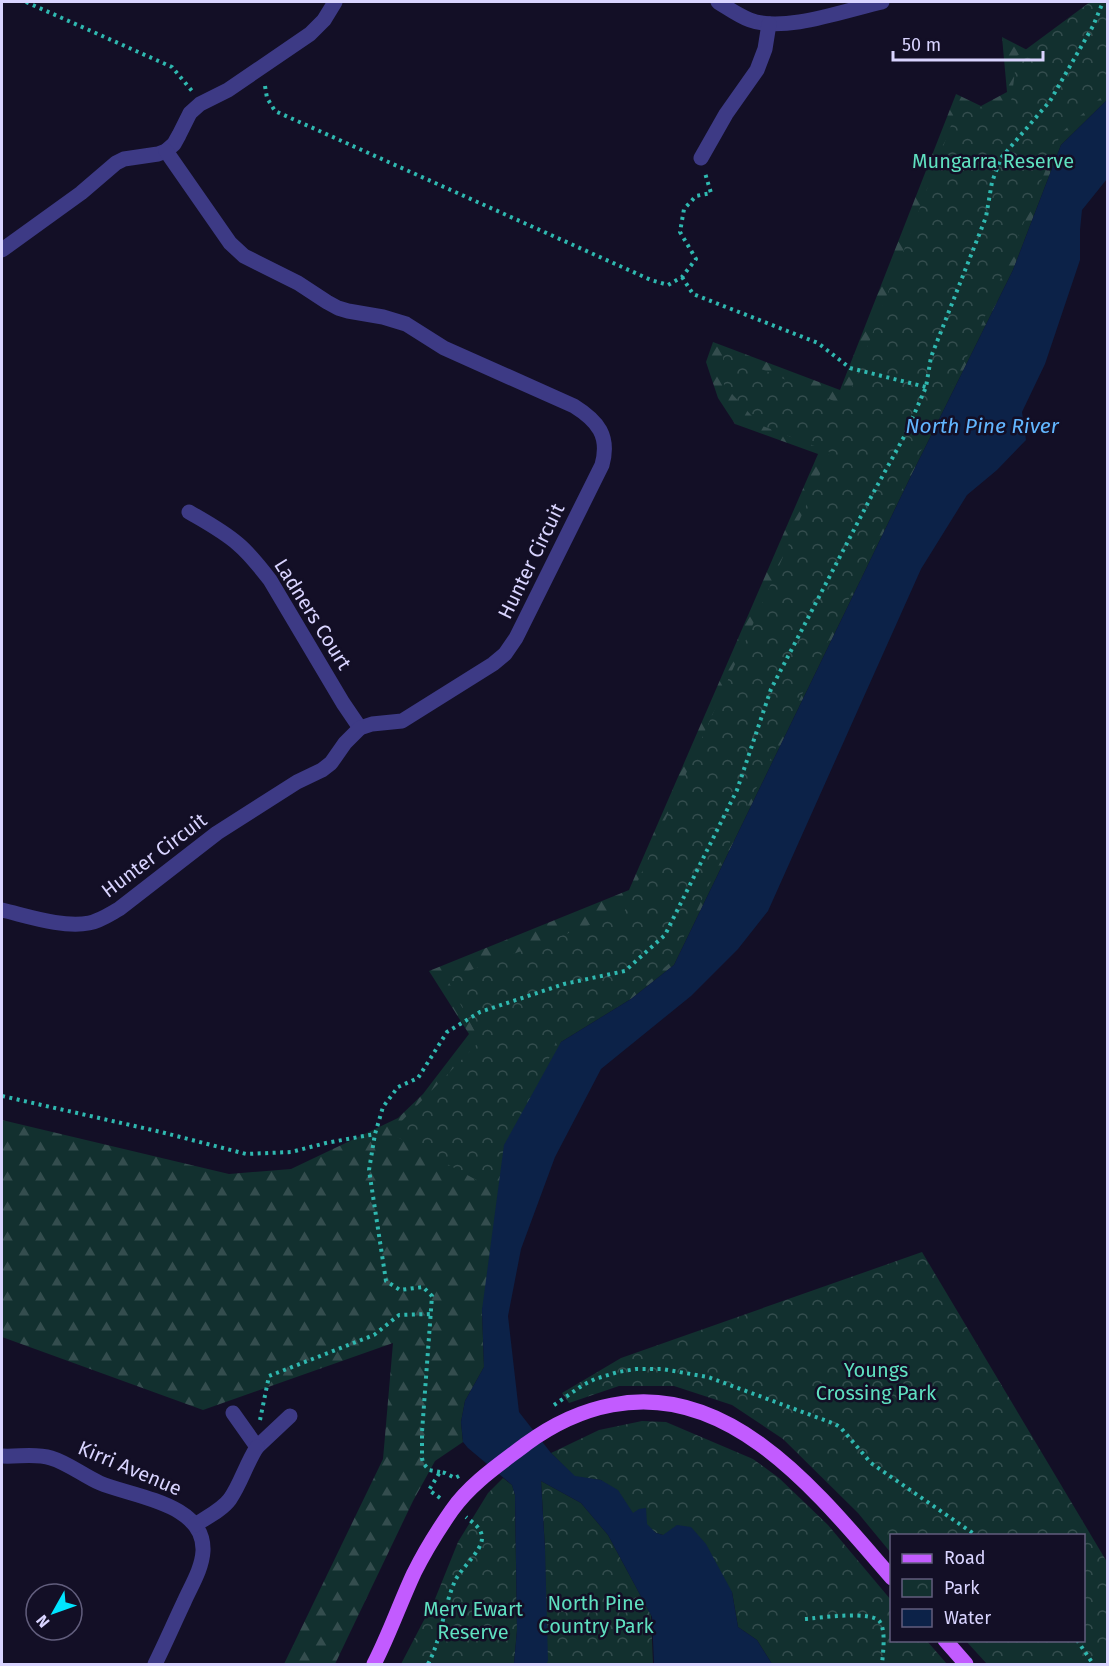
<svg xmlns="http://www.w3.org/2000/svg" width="1109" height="1666" viewBox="0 0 1109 1666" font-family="'Fira Sans',sans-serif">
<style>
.forest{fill:url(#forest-firs)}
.park{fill:url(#park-crowns)}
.water{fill:#0c2248}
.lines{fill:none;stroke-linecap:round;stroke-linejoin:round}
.path{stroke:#2fb8b0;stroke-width:4;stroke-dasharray:3 4.5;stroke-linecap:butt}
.minor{stroke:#3d3a85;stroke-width:15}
.major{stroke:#c25bff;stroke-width:15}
.labels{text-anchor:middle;stroke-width:5;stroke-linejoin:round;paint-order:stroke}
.park-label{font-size:20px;fill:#5fe0c0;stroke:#130f26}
.street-label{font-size:20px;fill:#d9d4ff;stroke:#130f26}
.water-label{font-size:21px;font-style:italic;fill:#62b6ff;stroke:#130f26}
</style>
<defs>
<pattern id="forest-firs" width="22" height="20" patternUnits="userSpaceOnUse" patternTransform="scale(1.5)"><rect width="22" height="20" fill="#12302f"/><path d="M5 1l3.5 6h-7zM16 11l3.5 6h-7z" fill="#344d4e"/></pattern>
<pattern id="park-crowns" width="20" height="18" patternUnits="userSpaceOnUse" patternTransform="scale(1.5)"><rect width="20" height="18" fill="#12302f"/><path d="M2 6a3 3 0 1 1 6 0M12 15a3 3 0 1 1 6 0" fill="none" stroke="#344d4e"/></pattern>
</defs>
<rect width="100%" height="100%" fill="#130f26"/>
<!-- forest -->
<polygon class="forest" points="1002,37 1080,77 1107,59 1107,100 1061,145 1013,270 911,476 674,965 631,999 561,1042 482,1310 484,1367 465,1401 461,1422 463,1442 435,1461 413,1501 335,1664 284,1664 383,1459 393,1343 203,1410 2,1337 2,1120 229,1174 291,1169 398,1118 423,1094 469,1034 429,971 629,890 818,454 735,424 718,398 706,362 713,342 840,390 956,94 981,106 1007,92"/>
<!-- park -->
<g class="park">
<polygon points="1090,2 1107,2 1107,92 1061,133 976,338 672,961 642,987 556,1042 493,1189 390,1133 480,1041 447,979 624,912 830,452 760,425 724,385 723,352 845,406 958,107 1010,110 1017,56"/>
<polygon points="922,1252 1107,1562 1107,1664 987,1664 966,1641 1084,1640 1084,1536 892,1536 891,1553 858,1513 783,1439 732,1405 674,1386 619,1386 569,1403 562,1393 621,1358"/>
<polygon points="642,1421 666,1422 753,1459 779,1478 828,1525 891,1600 892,1640 927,1641 947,1664 772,1664 757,1640 738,1627 732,1592 663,1535 656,1533 633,1514 626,1504 601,1480 575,1477 551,1453 599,1430"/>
<polygon points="503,1478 512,1485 515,1495 517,1630 514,1664 401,1664 435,1599 458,1542 488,1493"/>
<polygon points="541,1481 581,1503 608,1535 651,1615 653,1664 546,1664 545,1549"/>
</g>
<!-- water -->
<polygon class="water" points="1107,100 1107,179 1082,210 1080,230 1080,260 1045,364 1022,412 1026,440 997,470 967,495 921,569 768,911 738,949 691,996 601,1069 555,1157 521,1249 508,1316 519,1412 551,1453 575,1476 601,1480 618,1490 633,1513 639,1509 646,1508 647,1524 656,1533 663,1535 677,1525 691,1527 706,1544 732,1592 738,1627 757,1640 772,1664 654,1664 652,1617 608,1535 581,1503 541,1481 545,1549 548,1661 546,1664 514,1664 517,1630 515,1495 512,1485 468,1448 463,1442 461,1422 465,1401 484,1367 482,1310 504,1145 561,1042 631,999 674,965 911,476 1013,270 1061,145"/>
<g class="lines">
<!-- path -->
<g class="path">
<polyline points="26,2 172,67 192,91"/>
<polyline points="265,86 267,98 275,111 651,280 668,285 682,277 696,259 680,232 684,209 696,196 711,193 705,173"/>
<polyline points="682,277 693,294 818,343 850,368 926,387"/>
<polyline points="2,1096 161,1132 246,1154 291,1152 326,1143 375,1134"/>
<polyline points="554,1405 583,1385 595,1379 618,1372 636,1369 662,1369 708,1377 835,1424 841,1428 871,1463 977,1536"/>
<polyline points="260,1420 269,1376 374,1335 399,1315 431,1314"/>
<polyline points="440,1472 429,1470 423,1463 422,1458 422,1432 432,1296 423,1287 400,1290 386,1281 369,1170 375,1134 383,1107 398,1087 418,1078 447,1032 480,1012 564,984 625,971 665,935 737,790 771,689 871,497 905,435 926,387 931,357 986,217 992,182 1001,158 1050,101 1093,26 1103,2"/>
<polyline points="440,1498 429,1490 440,1472 445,1473 455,1478 459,1476"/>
<path d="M 805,1619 C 818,1618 873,1610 880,1622 C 886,1631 883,1653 882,1664"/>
<polyline points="1077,1640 1093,1664"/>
<path d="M 428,1664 C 442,1638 443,1608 455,1581 C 461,1568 482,1551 482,1538 C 482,1528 473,1523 466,1517"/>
</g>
<!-- minor -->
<g class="minor">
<path d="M 718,2 C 728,8 739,16 750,20 C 784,33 846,10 882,2"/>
<polyline points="701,158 726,114 757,70 765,49 769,24"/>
<polyline points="2,250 81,193 116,163 124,159 158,154 166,151 174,144 179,135 190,113 200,104 228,90 310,34 324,20 335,2"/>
<path d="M 189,512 C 206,522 223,531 238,544 C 250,554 260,567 270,580 L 343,703 L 360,728"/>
<path d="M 2,910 C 28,916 63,928 89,923 C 100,921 110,914 119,909 L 217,833 L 297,782 L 322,770 L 331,763 L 345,743 L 360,728 L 372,724 L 402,721 L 493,664 L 505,654 L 516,638 L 602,465 C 610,436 598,421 574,406 L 444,348 L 406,324 L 383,317 L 348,311 L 338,308 L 327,302 L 298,283 L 244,256 L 230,243 L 166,151"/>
<polyline points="233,1413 257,1447 290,1416"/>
<path d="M 2,1456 C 19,1457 35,1453 51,1458 C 68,1463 84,1476 100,1483 C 133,1497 205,1503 203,1551 C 202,1569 191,1586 184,1602 C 174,1623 165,1644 155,1664"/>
<path d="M 195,1525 C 207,1517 222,1510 230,1499 C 241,1483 246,1464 257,1447"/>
</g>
<!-- major -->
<g class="major">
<polyline points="945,1640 966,1664"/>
<path d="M 374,1664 C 389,1635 400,1603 414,1573 C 425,1551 438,1530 452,1510 C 471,1483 500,1464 526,1444 C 552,1425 580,1411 612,1405 C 733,1381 822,1498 892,1578"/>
</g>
</g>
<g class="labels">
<!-- park labels -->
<g class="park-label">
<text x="993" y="168">Mungarra Reserve</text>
<text x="876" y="1377">Youngs<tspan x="876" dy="23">Crossing Park</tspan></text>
<text x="596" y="1610">North Pine<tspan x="596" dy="23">Country Park</tspan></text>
<text x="473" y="1616">Merv Ewart<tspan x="473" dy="23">Reserve</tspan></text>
</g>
<!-- street labels -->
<g class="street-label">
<text transform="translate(531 561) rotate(-64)" y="7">Hunter Circuit</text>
<text transform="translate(313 614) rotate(58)" y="7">Ladners Court</text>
<text transform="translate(154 855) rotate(-37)" y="7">Hunter Circuit</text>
<text transform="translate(130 1468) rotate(23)" y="7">Kirri Avenue</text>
</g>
<!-- water labels -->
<g class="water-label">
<text x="982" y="433">North Pine River</text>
</g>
</g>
<!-- border -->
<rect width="1109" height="1666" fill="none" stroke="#d9d4ff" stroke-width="6"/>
<!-- legend -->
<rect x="890" y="1534" width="195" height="108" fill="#130f26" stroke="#625e7d" stroke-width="1.5"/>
<rect x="902" y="1554" width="30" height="9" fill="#c25bff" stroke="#625e7d" stroke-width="1.5"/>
<text x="944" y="1564" font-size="18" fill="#d9d4ff">Road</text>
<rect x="902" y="1579" width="30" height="18" fill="url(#park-crowns)" stroke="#625e7d" stroke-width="1.5"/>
<text x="944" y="1594" font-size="18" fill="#d9d4ff">Park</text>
<rect x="902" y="1609" width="30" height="18" fill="#0c2248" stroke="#625e7d" stroke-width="1.5"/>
<text x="944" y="1624" font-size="18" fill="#d9d4ff">Water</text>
<!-- north arrow -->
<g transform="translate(54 1612) rotate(230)"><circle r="28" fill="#130f26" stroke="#625e7d" stroke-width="1.5"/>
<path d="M0-4.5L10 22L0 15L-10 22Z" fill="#00e5ff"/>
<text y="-9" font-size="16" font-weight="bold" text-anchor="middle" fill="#d9d4ff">N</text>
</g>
<!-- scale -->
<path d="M893 51v9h150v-9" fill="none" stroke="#d9d4ff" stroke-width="3"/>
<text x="902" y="51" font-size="18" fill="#d9d4ff" stroke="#130f26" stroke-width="4.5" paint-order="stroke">50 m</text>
</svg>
